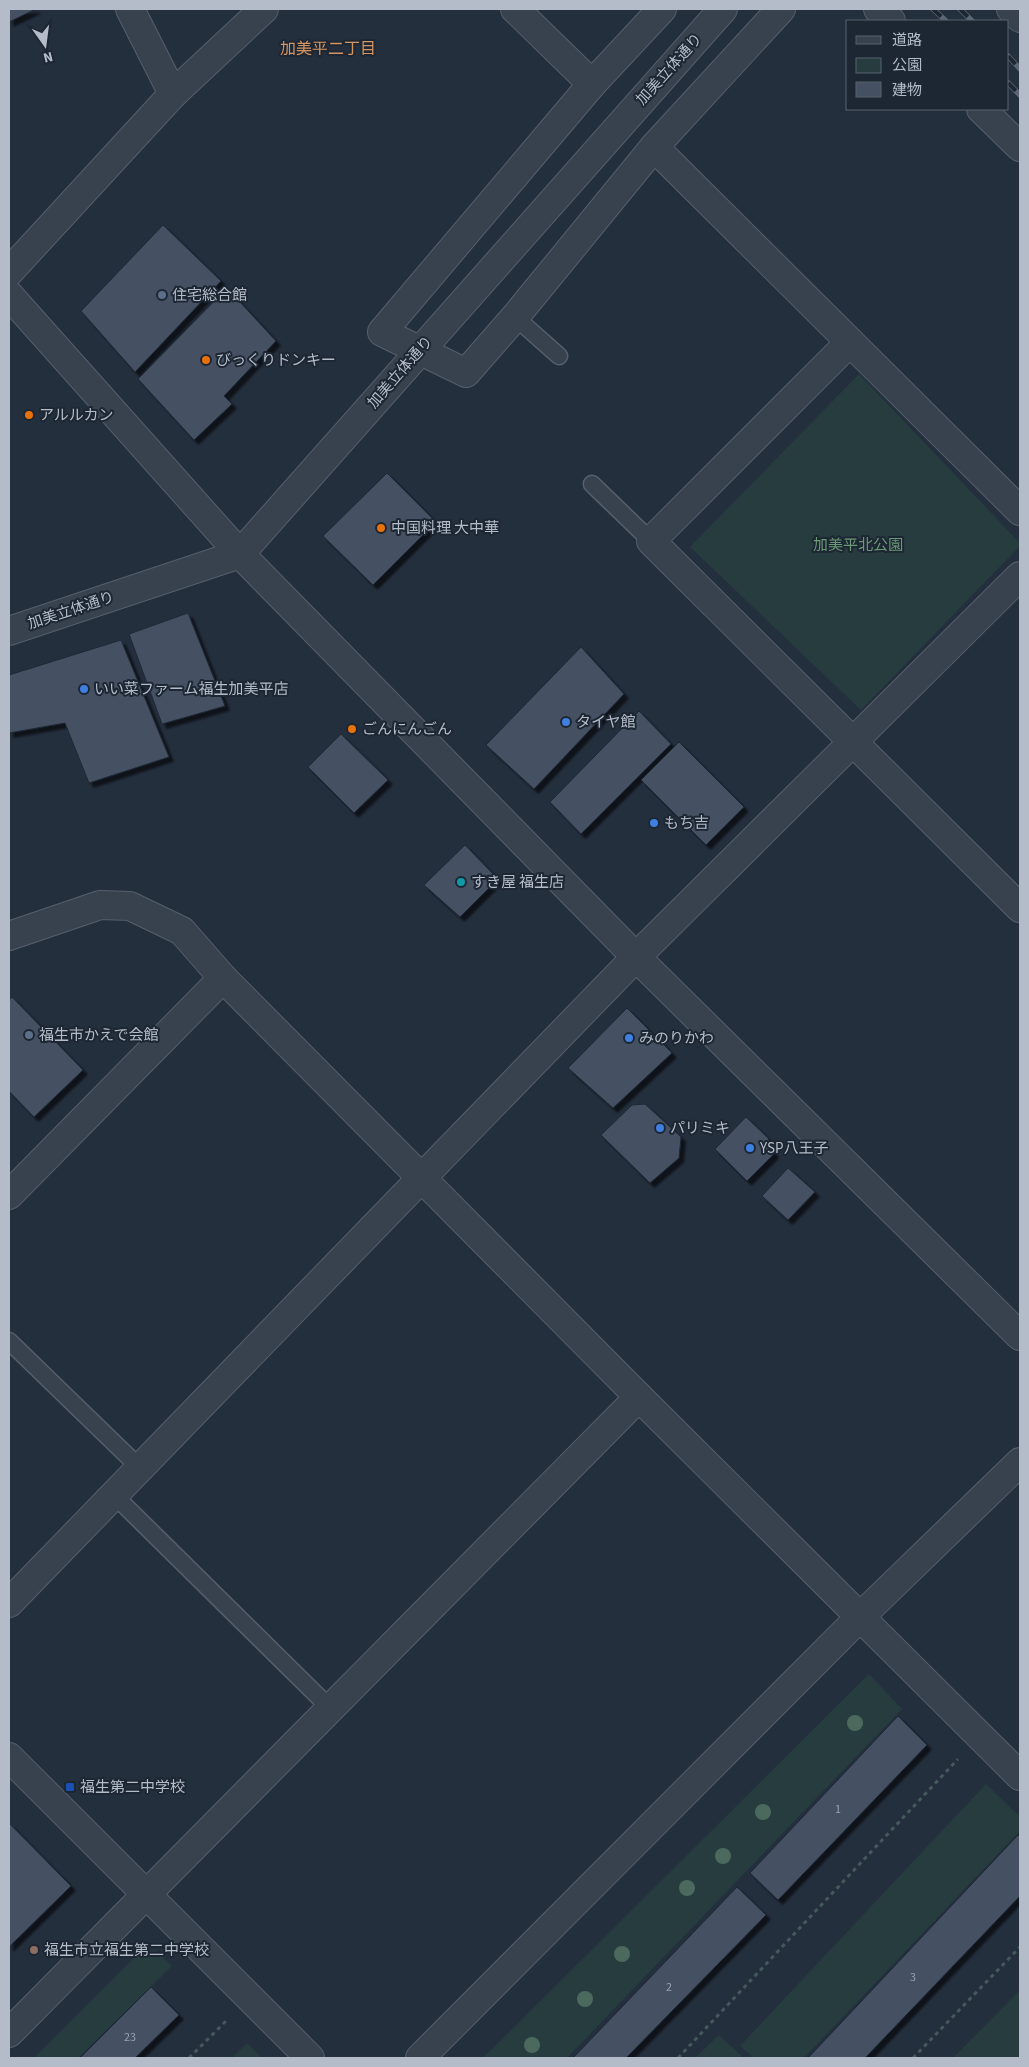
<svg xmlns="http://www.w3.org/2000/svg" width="1029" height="2067" viewBox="0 0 1029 2067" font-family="'Source Sans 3','Noto Sans JP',sans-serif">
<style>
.green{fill:#263c3f}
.building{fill:#455162;stroke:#1f2835;filter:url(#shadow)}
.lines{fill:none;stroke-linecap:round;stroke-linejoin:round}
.service-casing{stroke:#565f6c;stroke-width:19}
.minor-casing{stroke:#565f6c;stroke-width:30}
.tertiary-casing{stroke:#565f6c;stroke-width:30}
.path{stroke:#44595c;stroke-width:3;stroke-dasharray:4 4;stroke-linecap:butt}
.service{stroke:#38414e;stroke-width:16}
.minor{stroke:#38414e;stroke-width:28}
.tertiary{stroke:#38414e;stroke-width:28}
.rail-casing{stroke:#5a6575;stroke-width:5.5}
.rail{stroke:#1d2633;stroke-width:4;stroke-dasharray:11;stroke-linecap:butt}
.tree{fill:#4b6a5d}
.service-dot{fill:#5c6f8a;stroke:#1d2633;stroke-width:2}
.food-dot{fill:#e8710a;stroke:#1d2633;stroke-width:2}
.shop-dot{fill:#3f7fe0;stroke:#1d2633;stroke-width:2}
.culture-dot{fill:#0f9aa8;stroke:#1d2633;stroke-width:2}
.transit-dot{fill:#1a4fb4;stroke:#1d2633;stroke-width:2}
.education-dot{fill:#8d6e63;stroke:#1d2633;stroke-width:2}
.labels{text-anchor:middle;stroke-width:4;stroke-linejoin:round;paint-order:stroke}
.number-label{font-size:12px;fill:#98a1af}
.street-label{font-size:15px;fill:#b4bcc9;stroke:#1d2633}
.poi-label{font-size:15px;fill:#b4bcc9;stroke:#1d2633;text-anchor:start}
.park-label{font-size:15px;fill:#6b9a76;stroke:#1d2633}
.neighbourhood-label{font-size:16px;fill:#d59563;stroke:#1d2633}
</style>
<defs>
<filter id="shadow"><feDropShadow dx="4.5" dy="4.5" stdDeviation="1" flood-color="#0009"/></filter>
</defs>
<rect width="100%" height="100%" fill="#242f3e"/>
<!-- green -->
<g class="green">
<polygon points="859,374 1020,543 1020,546 861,710 690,547"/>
<polygon points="869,1674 902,1709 567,2058 483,2058"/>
<polygon points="986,1784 1020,1817 1020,1831 804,2058 754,2058 740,2046"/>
<polygon points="156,1950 172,1966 78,2058 34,2058 141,1951"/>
<polygon points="1020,1990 1020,2058 953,2058"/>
<polygon points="719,2035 744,2058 695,2058"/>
<polygon points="247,2043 262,2058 232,2058"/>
</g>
<!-- building -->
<g class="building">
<polygon points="9,9 36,9 9,22"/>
<polygon points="163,225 221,281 135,372 81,311"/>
<polygon points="227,288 276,341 224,396 232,404 194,440 138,379"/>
<polygon points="387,473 436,522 373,585 323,536"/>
<polygon points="188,613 225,706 162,724 129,634"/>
<polygon points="121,640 169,757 89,783 65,723 9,733 9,675"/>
<polygon points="581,647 624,694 534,789 486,745"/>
<polygon points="639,711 671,744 581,834 550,802"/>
<polygon points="341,734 388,780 354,813 308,767"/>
<polygon points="679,742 744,807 706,845 641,780"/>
<polygon points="465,845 498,879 460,917 424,885"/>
<polygon points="12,997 83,1070 34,1117 9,1091 9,1000"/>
<polygon points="627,1008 672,1053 613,1108 568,1068"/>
<polygon points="645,1104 681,1137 679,1158 650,1183 601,1135 632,1105"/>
<polygon points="746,1117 768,1138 774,1154 747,1181 715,1149"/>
<polygon points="788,1168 815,1192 788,1220 762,1196"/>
<polygon points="898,1716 927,1745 778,1900 750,1873"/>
<polygon points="9,1823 71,1886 9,1947"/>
<polygon points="1018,1835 1020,1837 1020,1896 865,2058 808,2058"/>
<polygon points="737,1887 766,1915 626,2058 573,2058"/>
<polygon points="151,1987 179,2015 135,2058 80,2058"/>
</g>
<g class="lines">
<!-- service casing -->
<g class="service-casing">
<g id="service">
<polyline points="515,317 559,356"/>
<polyline points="592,484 651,541"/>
<polyline points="9,1341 140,1468"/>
<polyline points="114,1495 331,1709"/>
</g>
</g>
<!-- minor casing -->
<g class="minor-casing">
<g id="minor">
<polyline points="130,9 173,94"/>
<polyline points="515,9 592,84"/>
<polyline points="662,9 592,84 382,332 466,373 515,317 654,147 781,9"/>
<polyline points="878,9 891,21"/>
<polyline points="1011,9 1020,18"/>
<polyline points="981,109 1020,147"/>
<polyline points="654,147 1020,511"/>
<polyline points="9,272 173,94 264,9"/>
<polyline points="850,342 651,541 1020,908"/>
<polyline points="9,1195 223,978"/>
<polyline points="9,1603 636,957 1020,576"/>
<polyline points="9,2033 639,1397"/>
<polyline points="420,2058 860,1617 1020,1462"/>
</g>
</g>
<!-- tertiary casing -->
<g class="tertiary-casing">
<g id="tertiary">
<polyline points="9,295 240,554 636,957 1020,1336"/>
<polyline points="9,631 240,554 723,9"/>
<polyline points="9,936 100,905 130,906 182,931 223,978 639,1397 1020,1776"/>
<polyline points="9,1757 310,2058"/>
</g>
</g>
<!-- path -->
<g class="path">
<polyline points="189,2058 228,2019"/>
<polyline points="678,2058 958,1759"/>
<polyline points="913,2058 1020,1947"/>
</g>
<!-- service -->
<use href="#service" class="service"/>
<!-- minor -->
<use href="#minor" class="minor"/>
<!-- tertiary -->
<use href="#tertiary" class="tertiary"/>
<!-- rail casing -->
<g class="rail-casing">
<g id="rail">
<polyline points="933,9 946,21"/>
<polyline points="960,9 972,21"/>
<polyline points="1008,56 1020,69"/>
<polyline points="1008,83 1020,95"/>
</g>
</g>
<!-- rail -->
<use href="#rail" class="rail"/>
</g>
<!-- trees -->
<g class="tree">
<circle cx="855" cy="1723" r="8"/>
<circle cx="763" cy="1812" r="8"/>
<circle cx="723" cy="1856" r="8"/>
<circle cx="687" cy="1888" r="8"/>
<circle cx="622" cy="1954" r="8"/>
<circle cx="585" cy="1999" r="8"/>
<circle cx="532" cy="2045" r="8"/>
</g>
<!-- markers -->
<g class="service-dot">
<circle cx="162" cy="295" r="5"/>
<circle cx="29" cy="1035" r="5"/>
</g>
<g class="food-dot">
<circle cx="206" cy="360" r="5"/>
<circle cx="29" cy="415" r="5"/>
<circle cx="381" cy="528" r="5"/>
<circle cx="352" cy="729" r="5"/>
</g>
<g class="shop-dot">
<circle cx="84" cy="689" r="5"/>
<circle cx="566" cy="722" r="5"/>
<circle cx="654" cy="823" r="5"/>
<circle cx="629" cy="1038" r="5"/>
<circle cx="660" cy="1128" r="5"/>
<circle cx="750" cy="1148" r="5"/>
</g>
<circle class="culture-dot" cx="461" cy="882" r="5"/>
<rect class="transit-dot" x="65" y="1782" width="10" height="10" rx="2.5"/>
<circle class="education-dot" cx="34" cy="1950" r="5"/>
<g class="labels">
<!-- number labels -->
<g class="number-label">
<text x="838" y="1813">1</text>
<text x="913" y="1981">3</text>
<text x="669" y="1991">2</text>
<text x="130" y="2041">23</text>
</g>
<!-- street labels -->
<g class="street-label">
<text transform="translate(669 69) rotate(-48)" y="5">加美立体通り</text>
<text transform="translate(400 372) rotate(-49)" y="5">加美立体通り</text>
<text transform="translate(71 610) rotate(-18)" y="5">加美立体通り</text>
</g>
<!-- poi labels -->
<g class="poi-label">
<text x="172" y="300">住宅総合館</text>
<text x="216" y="365">びっくりドンキー</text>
<text x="39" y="420">アルルカン</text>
<text x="391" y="533">中国料理 大中華</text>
<text x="94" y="694">いい菜ファーム福生加美平店</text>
<text x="576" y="727">タイヤ館</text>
<text x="362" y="734">ごんにんごん</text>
<text x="664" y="828">もち吉</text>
<text x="471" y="887">すき屋 福生店</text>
<text x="39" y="1040">福生市かえで会館</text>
<text x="639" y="1043">みのりかわ</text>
<text x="670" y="1133">パリミキ</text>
<text x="760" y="1153">YSP八王子</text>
<text x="80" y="1792">福生第二中学校</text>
<text x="44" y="1955">福生市立福生第二中学校</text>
</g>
<!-- park labels -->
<g class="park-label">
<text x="858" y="550">加美平北公園</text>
</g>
<!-- neighbourhood labels -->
<g class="neighbourhood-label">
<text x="328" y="54">加美平二丁目</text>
</g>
</g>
<!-- border -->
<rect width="1029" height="2067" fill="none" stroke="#b4bcc9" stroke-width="20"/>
<!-- legend -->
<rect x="846" y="20" width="162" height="90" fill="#1d2633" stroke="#59626f"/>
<rect x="856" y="36" width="25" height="8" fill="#38414e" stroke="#59626f"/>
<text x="892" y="45" font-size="15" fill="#b4bcc9">道路</text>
<rect x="856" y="58" width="25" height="15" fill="#263c3f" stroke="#59626f"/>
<text x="892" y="70" font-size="15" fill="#b4bcc9">公園</text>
<rect x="856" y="82" width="25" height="15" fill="#455162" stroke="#59626f"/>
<text x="892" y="95" font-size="15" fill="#b4bcc9">建物</text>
<!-- north arrow -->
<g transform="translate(45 45) rotate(166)" stroke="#1d2633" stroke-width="4" paint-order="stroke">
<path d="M0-4L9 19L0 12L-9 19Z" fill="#b4bcc9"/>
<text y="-8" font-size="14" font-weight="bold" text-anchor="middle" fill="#b4bcc9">N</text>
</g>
</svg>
